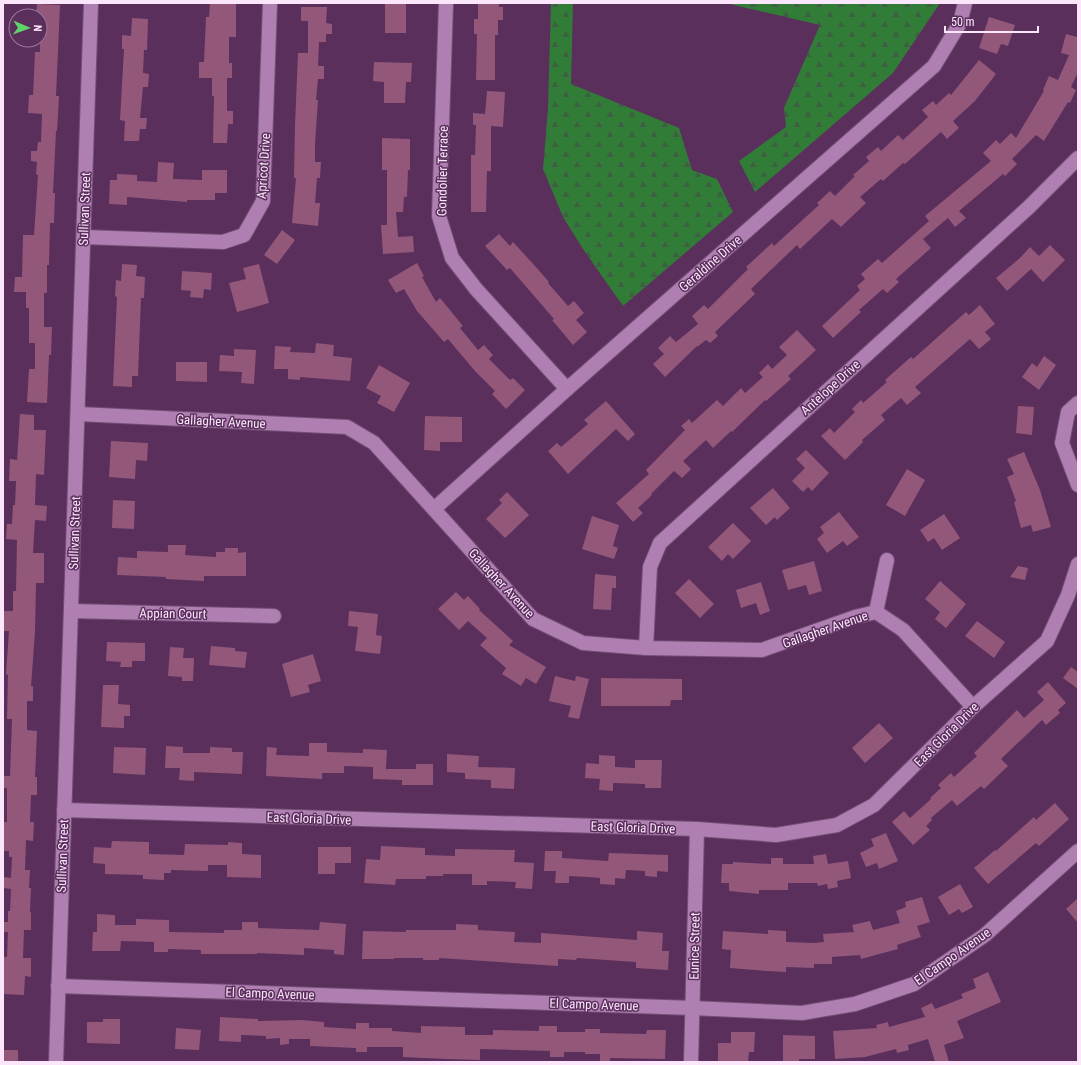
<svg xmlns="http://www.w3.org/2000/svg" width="1081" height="1065" viewBox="0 0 1081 1065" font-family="'Roboto Condensed',sans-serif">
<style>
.forest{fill:url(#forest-firs)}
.building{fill:#93577a}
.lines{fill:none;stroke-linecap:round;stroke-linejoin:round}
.minor-casing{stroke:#734f75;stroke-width:16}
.minor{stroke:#af7fb2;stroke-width:14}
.labels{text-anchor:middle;stroke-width:3;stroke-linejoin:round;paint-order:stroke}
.street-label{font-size:13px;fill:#fce6fc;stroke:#5a2f5c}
</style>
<defs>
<pattern id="forest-firs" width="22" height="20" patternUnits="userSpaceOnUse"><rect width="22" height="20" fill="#317c37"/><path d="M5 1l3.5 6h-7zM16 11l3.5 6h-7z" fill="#3e6042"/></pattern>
</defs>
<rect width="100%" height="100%" fill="#5a2f5c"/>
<!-- forest -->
<g class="forest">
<polygon points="551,3 573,3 571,84 679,128 692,170 717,179 733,212 623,306 583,249 563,217 543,169 548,109"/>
<polygon points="725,3 940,3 893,73 755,192 739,161 786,127 784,108 820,25"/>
</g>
<!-- building -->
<g class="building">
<polygon points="210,3 236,3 236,37 229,37 229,63 232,63 232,78 227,78 227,111 233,111 233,124 228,124 227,143 213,143 214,96 212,96 212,78 199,78 199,62 204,62 206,17 209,17"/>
<rect x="385" y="3" width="21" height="30"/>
<polygon points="478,3 499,3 499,7 503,7 503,20 498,20 498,35 495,35 495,80 476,80 477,34 474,34 474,19 478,19"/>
<polygon points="37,4 60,5 56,96 59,96 57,131 56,131 53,193 55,193 54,223 50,223 49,265 47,265 47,293 44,293 44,327 52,327 51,355 49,355 47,403 27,402 29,369 35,369 35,343 29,343 29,308 26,308 26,292 14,292 15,277 22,277 23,235 34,235 38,175 36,174 37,162 31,161 31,151 37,151 38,142 41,142 42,114 28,113 29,95 33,95 35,52 40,52 40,16 36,16"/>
<polygon points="301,7 327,7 326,23 332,24 332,34 326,34 326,42 319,42 318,66 324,66 324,79 318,79 316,100 318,100 315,144 315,162 321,162 320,178 317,178 315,203 320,203 318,226 292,223 296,178 294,178 295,125 298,53 308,53 308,21 301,21"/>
<polygon points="989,17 1015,25 1008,46 1001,44 997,54 979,48"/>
<polygon points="132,18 148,19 147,50 144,50 143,73 149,74 148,87 143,87 140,118 147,118 146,129 140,129 139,141 124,141 125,121 120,120 124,49 122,49 122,35 131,36"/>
<polygon points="1066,34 1077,37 1078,35 1078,72 1071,87 1076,90 1070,103 1068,102 1044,141 1036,135 1012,159 1017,164 1005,176 1003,174 959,211 966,218 955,227 948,218 923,239 931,248 896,279 899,282 887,293 883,289 859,310 861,312 833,338 822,326 860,290 857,286 865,279 861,274 878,259 882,263 929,221 925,216 991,161 983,153 996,140 1000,144 1011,133 1016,138 1044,91 1043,90 1049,76 1058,80 1069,55 1061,53"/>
<polygon points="979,60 996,74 975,101 953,121 959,128 947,139 941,132 905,164 903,163 883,181 881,179 860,197 866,203 841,227 832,219 800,249 797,245 751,289 755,294 715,332 718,336 710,343 706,340 697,347 697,346 665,377 653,364 664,354 658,348 670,336 676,342 698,324 692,316 704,305 708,309 748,269 746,267 772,243 774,246 819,205 817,203 830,191 835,196 855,176 853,175 869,161 866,157 878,147 881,151 898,135 903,140 928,117 922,110 933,101 936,105 949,93 951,95"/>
<polygon points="374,62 412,63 411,82 406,82 405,103 384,103 384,82 373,81"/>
<polygon points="487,91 505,92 503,127 491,126 491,171 487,171 486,212 471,212 471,155 475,155 476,125 473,125 473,113 485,114"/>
<polygon points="382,138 410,139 410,170 408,170 407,197 404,197 403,212 396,212 398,237 413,236 414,252 383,254 381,225 387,225 387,170 382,170"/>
<polygon points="158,162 174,163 173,179 202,180 202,170 227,170 227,193 215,193 215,200 187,200 187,202 127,197 127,205 109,204 110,180 117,180 117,174 137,175 137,181 157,182"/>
<polygon points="282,230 295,240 277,264 264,255"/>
<polygon points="499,234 510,246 513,242 536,267 549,282 548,283 568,306 574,301 584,313 576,320 587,332 573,345 552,320 554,319 510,268 507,270 485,246"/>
<polygon points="1050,245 1065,260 1043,282 1031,269 1007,291 996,278 1020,258 1030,247 1039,256"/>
<polygon points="417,263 424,276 422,277 436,302 440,298 463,326 460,328 478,350 484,345 493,355 489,359 510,380 513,378 525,390 506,409 492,394 495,391 475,371 448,339 444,342 417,311 404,289 396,293 388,280"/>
<polygon points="122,264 137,265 136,276 145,277 144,298 141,298 138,376 132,376 132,387 113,386 117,297 115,296 116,280 121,281"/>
<polygon points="259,264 269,303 237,312 229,283 246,279 243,268"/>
<polygon points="182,271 212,273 211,290 204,289 203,298 190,297 191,291 181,290"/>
<polygon points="980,305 995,324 985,332 991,339 979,349 970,339 915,387 921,393 907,405 901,398 881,415 885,420 862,440 863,442 845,460 821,436 830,428 834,433 855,412 852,409 861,400 863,403 887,382 885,380 911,357 913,359 966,312 969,315"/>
<polygon points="797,330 816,350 788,376 791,379 766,401 765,400 732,432 731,431 713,448 706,440 683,461 691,469 682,478 674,471 651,494 652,495 638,508 643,513 633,522 616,503 649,474 646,470 685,430 681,426 689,419 692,423 717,400 723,406 741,388 745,393 763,377 759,373 768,364 772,369 787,355 779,347"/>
<polygon points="316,343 334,345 333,356 352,358 350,381 300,377 300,380 288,379 288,369 274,369 275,346 291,347 290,352 315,353"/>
<polygon points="234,349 256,350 254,384 241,383 242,372 219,371 220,355 234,356"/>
<polygon points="1044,356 1056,365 1039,390 1022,377 1032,363 1037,367"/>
<polygon points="176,362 207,362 207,382 176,381"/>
<polygon points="379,365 410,383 394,412 377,403 381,396 366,388"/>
<polygon points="606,401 635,434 628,441 616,429 568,474 548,451 557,443 561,447 588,424 584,420"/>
<polygon points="1018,406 1034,407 1032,435 1016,433"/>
<polygon points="20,414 34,415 34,430 46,430 44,475 36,474 35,505 47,506 46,521 35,520 33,553 44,553 44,583 36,583 35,632 31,686 33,686 33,701 27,701 27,730 37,731 35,777 37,777 37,795 31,795 30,822 34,822 33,841 26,840 25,870 30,870 29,888 31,888 30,912 31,912 31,930 24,930 23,958 31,958 31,977 25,976 24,995 3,994 3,957 7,957 8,932 3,932 3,922 8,922 8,911 10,911 11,889 4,888 4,877 11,878 12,857 9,857 9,851 3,851 3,822 7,822 7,788 3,788 3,776 10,776 12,719 7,719 8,675 6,674 9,631 3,631 3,611 13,611 13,591 16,591 17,540 6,539 7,524 12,524 13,505 15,505 16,481 9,481 10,459 17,460"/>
<polygon points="425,416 462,417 462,442 440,442 440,451 424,450"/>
<polygon points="111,441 148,443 147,461 136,460 135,479 109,477"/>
<polygon points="806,450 829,473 812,491 808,487 803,492 792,481 805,468 796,459"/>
<polygon points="1024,452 1040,490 1051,527 1033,532 1031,525 1021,528 1014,502 1016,501 1007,477 1014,474 1007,459"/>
<polygon points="907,469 925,480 905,516 886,505"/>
<polygon points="773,488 790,508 777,520 775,517 766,525 750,508"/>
<polygon points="507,492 529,515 505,538 486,519 502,503 499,500"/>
<polygon points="113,500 135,501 134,529 112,528"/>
<polygon points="839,512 859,537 847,546 843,541 827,553 817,539 824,533 820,527"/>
<polygon points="944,514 960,538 942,550 934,538 928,542 920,530"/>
<polygon points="592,516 619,525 613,546 618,548 614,559 582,549"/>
<polygon points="733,523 751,541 733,559 728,554 722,561 708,547"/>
<polygon points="168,545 186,545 185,555 216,557 216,552 225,552 225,548 238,548 238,553 246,552 246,576 204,576 204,581 166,579 166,577 117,575 118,557 137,558 137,551 168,552"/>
<polygon points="814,561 822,591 809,595 806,585 788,590 782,570"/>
<polygon points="1018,566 1028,568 1025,580 1010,577"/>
<polygon points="595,574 616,576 616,588 612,588 611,610 593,609"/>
<polygon points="689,579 714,604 700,618 675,593"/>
<polygon points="940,581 966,604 946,628 935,619 940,612 925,599"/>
<polygon points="761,582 770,611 760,615 756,603 741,608 736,590"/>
<polygon points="456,592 464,600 468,596 480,609 479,610 513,641 509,645 546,667 536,684 526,678 521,686 502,674 506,668 480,645 487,638 468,621 459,630 438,609"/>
<polygon points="349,611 378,614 376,635 382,636 380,654 355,651 358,627 348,626"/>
<polygon points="977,621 1005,642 994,658 965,636"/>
<polygon points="107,642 145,643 145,661 132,661 132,667 120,667 121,662 106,661"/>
<polygon points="211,646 235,648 235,651 247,652 245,668 209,665"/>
<polygon points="170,647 184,648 183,658 194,658 193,681 182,681 182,677 168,676"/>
<polygon points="313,654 321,681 308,685 310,692 291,697 282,664"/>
<polygon points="1071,667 1078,672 1078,689 1063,678"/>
<polygon points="555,676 575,681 576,676 589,679 579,719 568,717 571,706 549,701"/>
<polygon points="601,678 682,679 682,700 671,700 670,706 601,706"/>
<polygon points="1048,682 1066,703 1058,710 1060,713 1046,725 1042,720 1001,759 1008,766 984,789 981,786 957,806 952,800 931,818 932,820 926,826 930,830 913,845 892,822 904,811 910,818 931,799 930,798 941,788 938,785 951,773 954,777 977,756 974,753 1017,710 1024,718 1044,700 1037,692"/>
<polygon points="103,685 119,685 118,704 130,705 130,716 124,716 124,728 101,727"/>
<polygon points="879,723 893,738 865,763 852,748"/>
<polygon points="309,743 327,743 327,752 363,753 363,749 387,750 386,769 416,769 416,764 433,764 433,785 402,785 402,780 373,779 373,767 344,766 344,773 322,773 322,779 266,776 267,747 277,748 276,755 309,756"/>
<polygon points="166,746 183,747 183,753 210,753 210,747 232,748 232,752 243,752 242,774 194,772 194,781 179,780 180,768 165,768"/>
<polygon points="114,747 146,748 145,775 113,773"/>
<polygon points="447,754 479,756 478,767 515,768 514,789 491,788 491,780 465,779 465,773 447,772"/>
<polygon points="599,755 615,756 615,767 635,768 635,760 662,760 661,788 645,788 645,784 613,783 613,791 599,790 600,779 585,778 586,763 599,764"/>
<polygon points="1055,803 1069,819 1039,846 1036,843 988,884 974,868 995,850 996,851 1034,817 1036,820"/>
<polygon points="886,833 898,861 879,869 877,863 866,867 860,853 874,846 871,839"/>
<polygon points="112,841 149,842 149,854 184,855 185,844 228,845 228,842 242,843 242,854 261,855 261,878 227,877 227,865 208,865 208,871 171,870 171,873 164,873 164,880 143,879 143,875 105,874 105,864 93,863 94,847 111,848"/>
<polygon points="381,846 425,848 425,855 455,856 455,849 515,850 514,862 534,863 532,889 515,888 516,882 487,881 487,885 472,885 472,874 443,874 443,876 426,876 426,879 396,879 395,885 364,883 366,859 380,860"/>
<polygon points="318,847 351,847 351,863 335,863 335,874 318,874"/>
<polygon points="545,851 562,851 562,858 608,861 609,853 668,855 668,872 657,871 657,877 645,876 645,871 626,870 625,879 615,878 615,885 600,884 600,878 588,877 569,876 569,883 555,883 556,871 544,871"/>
<polygon points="826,854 828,864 848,861 851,878 837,881 838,887 828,889 827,884 818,886 817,883 788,883 788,890 759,890 759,894 729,891 729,883 721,883 722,864 733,864 733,862 771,864 771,858 783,858 783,864 814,864 813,856"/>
<polygon points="960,884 973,907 962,913 959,909 949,915 938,897"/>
<polygon points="922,897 930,922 917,926 921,937 897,945 898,949 861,959 860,955 832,957 832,964 814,964 814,968 786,967 786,972 767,971 730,968 731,950 722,949 723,931 768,934 768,930 786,931 786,942 813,943 824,942 823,934 854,932 852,925 870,921 873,930 900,923 896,911 906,907 905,902"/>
<polygon points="1078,898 1078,923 1066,909"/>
<polygon points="97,914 115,915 115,925 136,925 136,919 169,920 169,932 224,933 224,930 242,930 242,922 258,922 258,928 319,930 320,922 346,924 344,955 334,954 334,950 304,948 304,955 257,953 257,954 201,954 201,950 168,949 168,952 154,952 154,942 121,941 120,951 92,951 93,932 97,932"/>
<polygon points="456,924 478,925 478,930 515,932 514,942 541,943 541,933 637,940 637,931 663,933 662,951 669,951 668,970 636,968 636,962 577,958 576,960 558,959 558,966 439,958 439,960 423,960 423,958 394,958 394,959 362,959 363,931 406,932 406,930 456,930"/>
<polygon points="988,972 1001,1002 957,1021 964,1038 944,1045 949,1062 935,1062 928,1039 908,1045 909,1050 897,1053 896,1049 865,1057 835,1059 833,1031 877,1028 876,1025 888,1022 889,1027 925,1017 921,1008 932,1003 935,1009 963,998 961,994 976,988 973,979"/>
<polygon points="220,1017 258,1019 258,1021 302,1020 324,1022 324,1027 356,1029 356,1023 369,1023 369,1028 392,1028 392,1031 421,1033 421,1026 465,1027 465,1035 493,1035 493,1030 539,1031 539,1026 557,1026 557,1032 585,1032 585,1029 600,1029 600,1033 646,1034 647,1030 666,1030 665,1059 610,1058 610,1061 600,1061 600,1054 585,1054 585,1052 564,1052 564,1057 550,1057 550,1051 480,1049 480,1060 447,1059 403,1057 403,1047 367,1047 367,1052 356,1052 356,1048 310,1046 310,1039 289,1039 289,1044 280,1045 280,1038 266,1039 266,1036 241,1035 241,1042 219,1041"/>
<polygon points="103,1019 120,1019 120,1044 87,1043 87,1022 103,1022"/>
<polygon points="176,1028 201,1030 199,1050 175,1049"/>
<polygon points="731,1032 755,1032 754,1052 749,1052 748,1062 718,1061 718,1043 731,1043"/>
<polygon points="783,1035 815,1036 815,1059 799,1059 799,1062 783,1062"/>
<rect x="3" y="1050" width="15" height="12"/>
</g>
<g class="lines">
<!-- minor casing -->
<g class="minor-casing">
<g id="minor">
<polyline points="446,3 439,216 452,258 476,289 567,389"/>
<polyline points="84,237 223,242 244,235 263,201 270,3"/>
<polyline points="1078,403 1068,412 1062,443 1078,485"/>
<polyline points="78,414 347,427 374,443 533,619 583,643 646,648 762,650 855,617 876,612 903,630 973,707"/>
<polyline points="434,509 567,389 934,66 960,23 965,3"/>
<polyline points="71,611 274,616"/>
<polyline points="876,612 887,560"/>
<polyline points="646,648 650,567 660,543 1029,207 1078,158"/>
<polyline points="64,810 697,829 776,835 837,825 874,805 973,707 1047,641 1068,595 1078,564"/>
<polyline points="58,986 692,1008 802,1013 855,1004 914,984 985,935 1078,851"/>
<polyline points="56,1062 91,3"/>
<polyline points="691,1062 697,829"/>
</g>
</g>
<!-- minor -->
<use href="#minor" class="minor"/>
</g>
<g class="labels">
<!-- street labels -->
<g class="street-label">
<text transform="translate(263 166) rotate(-86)" y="5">Apricot Drive</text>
<text transform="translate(442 171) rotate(-89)" y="5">Gondolier Terrace</text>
<text transform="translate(84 209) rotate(-88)" y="5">Sullivan Street</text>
<text transform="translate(710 263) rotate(-41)" y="5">Geraldine Drive</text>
<text transform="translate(830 387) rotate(-42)" y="5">Antelope Drive</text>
<text transform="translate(221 421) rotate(3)" y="5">Gallagher Avenue</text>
<text transform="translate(74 533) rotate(-88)" y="5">Sullivan Street</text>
<text transform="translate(502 583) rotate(47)" y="5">Gallagher Avenue</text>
<text transform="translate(173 613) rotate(1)" y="5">Appian Court</text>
<text transform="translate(825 629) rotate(-19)" y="5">Gallagher Avenue</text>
<text transform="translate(946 734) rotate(-45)" y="5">East Gloria Drive</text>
<text transform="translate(309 818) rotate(2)" y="5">East Gloria Drive</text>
<text transform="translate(633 827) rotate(2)" y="5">East Gloria Drive</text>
<text transform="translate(62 856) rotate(-88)" y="5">Sullivan Street</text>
<text transform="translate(694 946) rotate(-89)" y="5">Eunice Street</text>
<text transform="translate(952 956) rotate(-35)" y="5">El Campo Avenue</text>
<text transform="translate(270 993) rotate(2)" y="5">El Campo Avenue</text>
<text transform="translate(594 1004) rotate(2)" y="5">El Campo Avenue</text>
</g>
</g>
<!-- border -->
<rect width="1081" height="1065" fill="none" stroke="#fce6fc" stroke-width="8"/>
<!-- north arrow -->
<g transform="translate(28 28) rotate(92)"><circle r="19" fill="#5a2f5c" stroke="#9b789c"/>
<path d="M0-3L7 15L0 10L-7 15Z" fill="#61d469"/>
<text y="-6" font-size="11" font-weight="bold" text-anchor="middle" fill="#fce6fc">N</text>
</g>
<!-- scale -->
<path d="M945 26v6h93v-6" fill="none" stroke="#fce6fc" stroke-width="2"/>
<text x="951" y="26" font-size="12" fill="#fce6fc" stroke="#5a2f5c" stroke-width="3" paint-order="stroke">50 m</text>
</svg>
